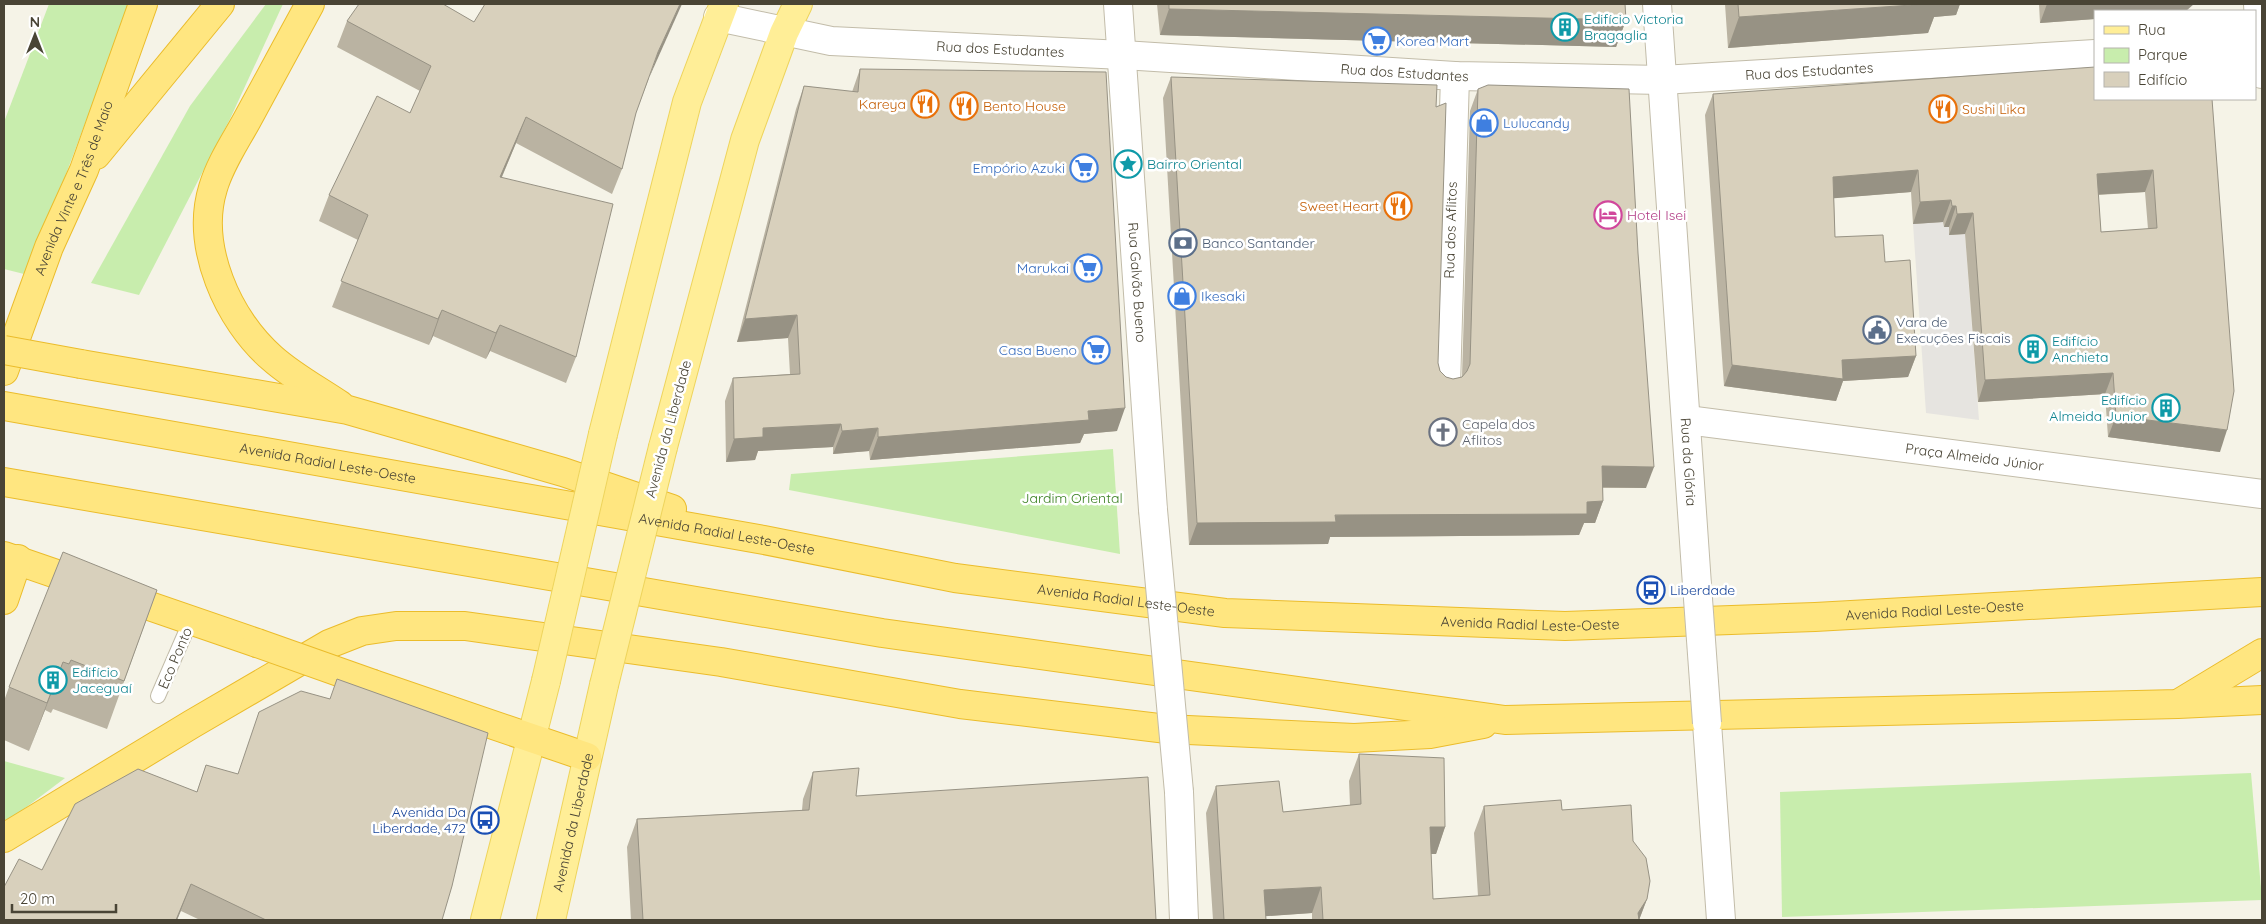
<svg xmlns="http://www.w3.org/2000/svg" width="2266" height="924" viewBox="0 0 2266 924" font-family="Quicksand,sans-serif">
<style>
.green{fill:#c8edad}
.parking{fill:#e6e4e0}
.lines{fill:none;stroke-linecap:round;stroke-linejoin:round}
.service-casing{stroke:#c2bca9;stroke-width:16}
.minor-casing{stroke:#c2bca9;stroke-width:30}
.tertiary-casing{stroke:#c2bca9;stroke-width:30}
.primary-casing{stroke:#eed45c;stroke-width:30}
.trunk-casing{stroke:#ebbc2b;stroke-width:30}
.service{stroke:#fff;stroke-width:14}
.minor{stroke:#fff;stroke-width:28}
.tertiary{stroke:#fff;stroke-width:28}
.primary{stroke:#ffee97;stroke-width:28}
.trunk{stroke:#ffe680;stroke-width:28}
.minor-bridge-casing{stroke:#c2bca9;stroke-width:30;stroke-linecap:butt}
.tertiary-bridge-casing{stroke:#c2bca9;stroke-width:30;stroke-linecap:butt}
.primary-bridge-casing{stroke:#eed45c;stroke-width:30;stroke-linecap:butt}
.trunk-bridge-casing{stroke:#ebbc2b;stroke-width:30;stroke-linecap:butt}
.minor-bridge{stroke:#fff;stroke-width:28}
.tertiary-bridge{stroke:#fff;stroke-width:28}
.primary-bridge{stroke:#ffee97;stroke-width:28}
.trunk-bridge{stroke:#ffe680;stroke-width:28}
.wall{fill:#bab3a2;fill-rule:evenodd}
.shaded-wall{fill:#979284}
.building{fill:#d8d0bc;stroke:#979284;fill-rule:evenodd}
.labels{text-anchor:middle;stroke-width:5;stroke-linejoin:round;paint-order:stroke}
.culture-label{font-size:14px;fill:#0d838f;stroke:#fff;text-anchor:start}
.shop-label{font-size:14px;fill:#366cbe;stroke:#fff;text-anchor:start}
.street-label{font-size:14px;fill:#494435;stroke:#fff}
.food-label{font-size:14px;fill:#c56008;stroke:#fff;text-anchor:end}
.hotel-label{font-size:14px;fill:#b23c85;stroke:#fff;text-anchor:start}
.service-label{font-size:14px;fill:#4e5e75;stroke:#fff;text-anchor:start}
.worship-label{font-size:14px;fill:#5b616d;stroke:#fff;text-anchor:start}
.park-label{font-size:14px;fill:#3b8123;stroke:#fff}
.transit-label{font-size:14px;fill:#164399;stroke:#fff;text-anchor:start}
</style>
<rect width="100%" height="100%" fill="#f5f3e7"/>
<!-- green -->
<g class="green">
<polygon points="49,4 130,4 28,275 4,269 4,122"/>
<polygon points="266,4 283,4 230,119 139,295 91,283 190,106"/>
<polygon points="1113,449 1120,554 789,490 791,474"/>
<polygon points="4,761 65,778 4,824"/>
<polygon points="2251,773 2262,900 1782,917 1780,792"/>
</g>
<!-- parking -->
<polygon class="parking" points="1942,208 1944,227 1949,227 1949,235 1965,234 1979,420 1926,413 1913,224 1921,223"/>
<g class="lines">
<!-- service casing -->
<g class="service-casing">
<polyline id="service" points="158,696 191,620"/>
</g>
<!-- minor casing -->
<g class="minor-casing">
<g id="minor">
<path id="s1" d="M 1118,4 L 1153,510"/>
<path id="s2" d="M 718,17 L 831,41 L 1123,55 L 1455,76 L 1662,80 L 2095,54"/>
<path id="s3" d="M 1446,385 L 1455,76"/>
<path id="s4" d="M 1687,420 L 2262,494"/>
<polyline points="1179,792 1184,920"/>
</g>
</g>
<!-- tertiary casing -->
<g class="tertiary-casing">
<g id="tertiary">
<path id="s5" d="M 1657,4 L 1697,585"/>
<polyline points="2258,4 2262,74"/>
<polyline points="1707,723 1721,920"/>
</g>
</g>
<!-- primary casing -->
<g class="primary-casing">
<g id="primary">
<polyline points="603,434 687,102 724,4"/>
<polyline points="663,447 745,140 784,33 798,4"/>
<polyline points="485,920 546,681"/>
<path id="s6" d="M 551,920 L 604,685"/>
</g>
</g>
<!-- trunk casing -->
<g class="trunk-casing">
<g id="trunk">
<path d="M 310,4 C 289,43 268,81 247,120 C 235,142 220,164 213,188 C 195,246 228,320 272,358 C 292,376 318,390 340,405"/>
<polyline points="96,155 220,4"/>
<polyline points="81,364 348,410 563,472 672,509"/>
<path id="s7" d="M 4,371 L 49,247 L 84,170 L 143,4"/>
<path id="s8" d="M 4,406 L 764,540 L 955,578 L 1225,613 L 1565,626 L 1815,617 L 2262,592"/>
<polyline points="4,482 882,633 1505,720 2178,704 2262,700"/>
<polyline points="4,556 257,643"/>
<polyline points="4,600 18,559"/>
<polyline points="373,684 587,757"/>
<polyline points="2181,702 2262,653"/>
<polyline points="4,838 192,724 329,644 362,631 396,626 465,626 721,662 960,704 1167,729 1354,738 1430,734 1483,724"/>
</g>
</g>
<!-- service -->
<use href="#service" class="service"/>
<!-- minor -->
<use href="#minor" class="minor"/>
<!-- tertiary -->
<use href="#tertiary" class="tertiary"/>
<!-- primary -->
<use href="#primary" class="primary"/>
<!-- trunk -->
<use href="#trunk" class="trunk"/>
<!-- minor-bridge casing -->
<g class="minor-bridge-casing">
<polyline id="minor-bridge" points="1153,510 1179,792"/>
</g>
<!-- tertiary-bridge casing -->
<g class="tertiary-bridge-casing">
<polyline id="tertiary-bridge" points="1697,585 1707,723"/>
</g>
<!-- primary-bridge casing -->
<g class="primary-bridge-casing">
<g id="primary-bridge">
<polyline points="546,681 603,434"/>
<polyline points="604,685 663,447"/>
</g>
</g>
<!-- trunk-bridge casing -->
<g class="trunk-bridge-casing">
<g id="trunk-bridge">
<polyline points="4,350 81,364"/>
<polyline points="257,643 373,684"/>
</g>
</g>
<!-- minor-bridge -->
<use href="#minor-bridge" class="minor-bridge"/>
<!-- tertiary-bridge -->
<use href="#tertiary-bridge" class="tertiary-bridge"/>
<!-- primary-bridge -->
<use href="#primary-bridge" class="primary-bridge"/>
<!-- trunk-bridge -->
<use href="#trunk-bridge" class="trunk-bridge"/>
</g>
<!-- wall -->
<g class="wall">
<polygon points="1157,4 1625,4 1626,20 1616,47 1160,35"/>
<polygon points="1725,4 1960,4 1956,15 1934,17 1928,33 1728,48"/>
<polygon points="2039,4 2194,4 2095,11 2095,19 2040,23"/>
<polygon points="347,21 474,22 649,78 635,115 622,169 612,194 516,143 502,177 576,357 566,383 490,351 486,359 433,336 429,345 332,307 358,240 319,221 329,195 410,113 420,91 337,47"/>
<polygon points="860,69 1117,431 1084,434 1080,443 870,460 869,451 833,454 833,447 758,451 755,460 726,462 725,401 733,378 790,374 788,338 737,342 796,109 804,86 852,92"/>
<polygon points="1171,77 1436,107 1438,363 1440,371 1446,377 1453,379 1462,377 1470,111 1478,89 1646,488 1603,488 1603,501 1595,523 1584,523 1579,535 1330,537 1328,544 1189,545 1163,98"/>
<path d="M 1713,94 L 2212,99 L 2220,452 L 2108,437 L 2105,394 L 1978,402 L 1965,234 L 1949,235 L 1949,227 L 1944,227 L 1943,222 L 1913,224 L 1911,192 L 1834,198 L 1835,237 L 1885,262 L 1916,356 L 1908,377 L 1843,381 L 1836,401 L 1724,386 L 1705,115 ZM 2145,192 L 2148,229 L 2101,232 L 2098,195 Z"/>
<polygon points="157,590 107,729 53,709 51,713 45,710 29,751 4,740 4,701 9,687"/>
<polygon points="1359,754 1445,827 1436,854 1431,854 1433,899 1478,896 1474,833 1484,806 1562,810 1633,841 1647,899 1639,920 1312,920 1312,913 1265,916 1266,920 1213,920 1206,813 1216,786 1283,812 1350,805 1349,781"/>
<polygon points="206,765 442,920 200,920 181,911 177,920 4,920 42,870 197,792"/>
<polygon points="813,772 856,796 1156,920 631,920 627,847 637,819 802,810 803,799"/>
</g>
<!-- shaded-wall -->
<g class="shaded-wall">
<polygon points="680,4 682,4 649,78 658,52"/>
<polygon points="1926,4 1960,4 1956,15 1934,17 1928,33 1728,48 1739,17"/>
<polygon points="2047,4 2194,4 2186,11 2095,11 2095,19 2040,23"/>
<polygon points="1169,9 1626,20 1616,47 1160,35"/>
<polygon points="526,117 516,143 491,202 500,177"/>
<polygon points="1918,170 1911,192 1825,199 1833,177"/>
<polygon points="2153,170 2145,192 2089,195 2097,174"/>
<polygon points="1951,200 1943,222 1913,224 1920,202"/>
<polygon points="1952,206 1956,206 1949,227 1944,227"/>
<polygon points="1973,213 1965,234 1949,235 1957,214"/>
<polygon points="442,310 433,336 429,345 438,319"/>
<polygon points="797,315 788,338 737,342 745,319"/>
<polygon points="500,325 490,351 486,359 496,333"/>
<polygon points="1916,356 1908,377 1843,381 1836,401 1724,386 1732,365 1842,360"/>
<polygon points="2113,373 2105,394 1978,402 1985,380"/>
<polygon points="1125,408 1117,431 1084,434 1080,443 870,460 878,437 1088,411"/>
<polygon points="2116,416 2227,430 2220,452 2108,437"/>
<polygon points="841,424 833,447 758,451 755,460 726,462 734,439 763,428"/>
<polygon points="878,428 869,451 833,454 842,431"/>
<polygon points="1602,466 1654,467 1646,488 1594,487"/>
<polygon points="1603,501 1595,523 1584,523 1579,535 1330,537 1328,544 1189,545 1197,523"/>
<polygon points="63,662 45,710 29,751 47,703"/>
<polygon points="1430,827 1445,827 1436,854 1420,854"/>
<polygon points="191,884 177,920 176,920"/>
<polygon points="1321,887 1312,913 1254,917 1264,890"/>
<polygon points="1647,899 1639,920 1635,920 1638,913"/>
</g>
<!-- building -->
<g class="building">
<polygon points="359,4 443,4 474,22 485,4 680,4 658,52 636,113 622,169 526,117 500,177 613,204 576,357 500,325 496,333 442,310 438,319 341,281 368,215 329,195 377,96 410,113 431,66 347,21"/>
<polygon points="1169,4 1625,4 1626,20 1169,9"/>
<polygon points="1738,4 1926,4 1739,17"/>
<path d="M 2095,67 L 2095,99 L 2212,99 L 2234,391 L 2227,430 L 2116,416 L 2113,373 L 1985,380 L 1973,213 L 1957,214 L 1956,206 L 1952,206 L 1951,200 L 1920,202 L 1918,170 L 1833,177 L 1835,237 L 1883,235 L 1885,262 L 1910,260 L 1916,356 L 1842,360 L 1843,379 L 1732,365 L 1713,94 ZM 2153,170 L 2157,228 L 2101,232 L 2097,174 Z"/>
<polygon points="860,69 1106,72 1125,408 1088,411 1089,420 878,437 878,428 842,431 841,424 763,428 763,437 734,439 733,378 800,374 797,315 745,319 804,86 858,92"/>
<polygon points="1171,77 1437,85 1436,107 1446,103 1438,363 1440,371 1446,377 1453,379 1462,377 1467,371 1470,364 1478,89 1488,85 1629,89 1638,253 1654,467 1602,466 1603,501 1587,502 1587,514 1335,515 1336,522 1197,523"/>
<polygon points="63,552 157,590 124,681 71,660 69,664 63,662 47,703 9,687"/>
<polygon points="337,679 488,733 452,886 442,920 266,920 191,884 176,920 4,920 4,887 19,859 42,870 75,804 138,769 197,792 206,765 238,774 259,712 301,691 330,699"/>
<polygon points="1359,754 1444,758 1445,827 1430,827 1433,899 1490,895 1484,806 1561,800 1562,810 1631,805 1633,841 1646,858 1650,881 1647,899 1638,913 1639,920 1323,920 1321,887 1264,890 1266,920 1224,920 1216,786 1279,781 1283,812 1361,804"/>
<polygon points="859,768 856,796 1148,777 1156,920 643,920 637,819 809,810 813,772"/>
</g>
<!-- icons -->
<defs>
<g id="building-ring" transform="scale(1.4375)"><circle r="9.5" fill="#fff" stroke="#0f9aa8" stroke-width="1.5"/><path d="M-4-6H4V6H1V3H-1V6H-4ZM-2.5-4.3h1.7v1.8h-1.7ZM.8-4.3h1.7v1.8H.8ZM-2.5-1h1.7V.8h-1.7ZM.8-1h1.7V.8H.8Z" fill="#0f9aa8"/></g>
<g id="supermarket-ring" transform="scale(1.4375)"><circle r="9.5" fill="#fff" stroke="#3f7fe0" stroke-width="1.5"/><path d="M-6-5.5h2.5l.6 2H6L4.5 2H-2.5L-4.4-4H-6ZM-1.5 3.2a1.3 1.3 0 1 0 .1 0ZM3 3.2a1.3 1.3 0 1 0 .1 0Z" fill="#3f7fe0"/></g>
<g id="restaurant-ring" transform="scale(1.4375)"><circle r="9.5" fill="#fff" stroke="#e8710a" stroke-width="1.5"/><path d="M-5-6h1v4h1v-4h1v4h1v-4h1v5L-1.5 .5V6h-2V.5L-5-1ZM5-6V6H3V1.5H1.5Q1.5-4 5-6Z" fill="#e8710a"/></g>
<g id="shop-ring" transform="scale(1.4375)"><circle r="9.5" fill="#fff" stroke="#3f7fe0" stroke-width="1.5"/><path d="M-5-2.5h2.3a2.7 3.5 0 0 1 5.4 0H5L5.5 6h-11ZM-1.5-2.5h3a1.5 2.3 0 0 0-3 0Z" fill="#3f7fe0"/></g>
<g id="sight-ring" transform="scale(1.4375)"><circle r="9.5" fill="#fff" stroke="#0f9aa8" stroke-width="1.5"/><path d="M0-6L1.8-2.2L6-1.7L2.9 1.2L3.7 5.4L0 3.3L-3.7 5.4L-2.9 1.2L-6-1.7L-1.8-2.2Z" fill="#0f9aa8"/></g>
<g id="hotel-ring" transform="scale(1.4375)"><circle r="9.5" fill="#fff" stroke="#d1479c" stroke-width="1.5"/><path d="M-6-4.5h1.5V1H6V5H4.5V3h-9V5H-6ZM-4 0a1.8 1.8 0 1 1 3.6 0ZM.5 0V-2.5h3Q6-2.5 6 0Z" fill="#d1479c"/></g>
<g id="bank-ring" transform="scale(1.4375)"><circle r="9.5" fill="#fff" stroke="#5c6f8a" stroke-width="1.5"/><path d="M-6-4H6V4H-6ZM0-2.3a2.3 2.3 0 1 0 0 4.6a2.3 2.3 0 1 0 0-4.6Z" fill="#5c6f8a"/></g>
<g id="civic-ring" transform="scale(1.4375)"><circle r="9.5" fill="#fff" stroke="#5c6f8a" stroke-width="1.5"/><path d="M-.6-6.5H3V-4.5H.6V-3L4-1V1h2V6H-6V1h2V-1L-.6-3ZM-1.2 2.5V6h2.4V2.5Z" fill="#5c6f8a"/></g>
<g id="church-ring" transform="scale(1.4375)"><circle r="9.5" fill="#fff" stroke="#6b7280" stroke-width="1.5"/><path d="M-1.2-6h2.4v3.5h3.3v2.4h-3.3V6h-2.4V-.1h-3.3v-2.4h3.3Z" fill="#6b7280"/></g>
<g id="bus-ring" transform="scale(1.4375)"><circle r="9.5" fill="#fff" stroke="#1a4fb4" stroke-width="1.5"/><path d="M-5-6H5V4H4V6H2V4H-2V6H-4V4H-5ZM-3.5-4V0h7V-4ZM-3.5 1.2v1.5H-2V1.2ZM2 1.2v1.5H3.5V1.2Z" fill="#1a4fb4"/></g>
</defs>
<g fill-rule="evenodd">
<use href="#building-ring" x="1565" y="27"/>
<use href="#supermarket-ring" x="1377" y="41"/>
<use href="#restaurant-ring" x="925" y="104"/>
<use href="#restaurant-ring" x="964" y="106"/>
<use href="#restaurant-ring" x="1943" y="109"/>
<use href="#shop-ring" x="1484" y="123"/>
<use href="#sight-ring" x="1128" y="164"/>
<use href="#supermarket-ring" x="1084" y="168"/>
<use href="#restaurant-ring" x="1398" y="206"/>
<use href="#hotel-ring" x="1608" y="215"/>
<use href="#bank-ring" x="1183" y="243"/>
<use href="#supermarket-ring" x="1088" y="268"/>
<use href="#shop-ring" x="1182" y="296"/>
<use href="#civic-ring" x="1877" y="330"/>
<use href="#building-ring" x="2033" y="349"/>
<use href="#supermarket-ring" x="1096" y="350"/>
<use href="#building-ring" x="2166" y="408"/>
<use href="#church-ring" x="1443" y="432"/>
<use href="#bus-ring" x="1651" y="590"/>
<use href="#building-ring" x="53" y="680"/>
<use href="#bus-ring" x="485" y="820"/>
</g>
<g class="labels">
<!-- culture labels -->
<g class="culture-label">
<text x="1584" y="24">Edifício Victoria<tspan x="1584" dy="16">Bragaglia</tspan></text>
<text x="1147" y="169">Bairro Oriental</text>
<text x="2052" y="346">Edifício<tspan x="2052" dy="16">Anchieta</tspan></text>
<text x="2147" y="405" text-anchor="end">Edifício<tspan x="2147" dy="16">Almeida Junior</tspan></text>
<text x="72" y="677">Edifício<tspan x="72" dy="16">Jaceguaí</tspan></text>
</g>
<!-- shop labels -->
<g class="shop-label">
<text x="1396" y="46">Korea Mart</text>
<text x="1503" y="128">Lulucandy</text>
<text x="1065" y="173" text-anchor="end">Empório Azuki</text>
<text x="1069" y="273" text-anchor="end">Marukai</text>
<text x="1201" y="301">Ikesaki</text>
<text x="1077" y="355" text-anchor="end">Casa Bueno</text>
</g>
<!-- street labels -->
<g class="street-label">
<text dy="5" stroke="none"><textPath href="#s2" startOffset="285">Rua dos Estudantes</textPath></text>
<text dy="5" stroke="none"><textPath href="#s2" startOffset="1095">Rua dos Estudantes</textPath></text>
<text dy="5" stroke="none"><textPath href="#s2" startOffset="690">Rua dos Estudantes</textPath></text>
<text dy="5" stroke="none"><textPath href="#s7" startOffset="196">Avenida Vinte e Três de Maio</textPath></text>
<text dy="5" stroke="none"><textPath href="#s3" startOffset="155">Rua dos Aflitos</textPath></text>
<text dy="5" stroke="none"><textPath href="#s1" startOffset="279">Rua Galvão Bueno</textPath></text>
<text transform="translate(668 429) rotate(-75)" y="5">Avenida da Liberdade</text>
<text dy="5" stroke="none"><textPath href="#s4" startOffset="290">Praça Almeida Júnior</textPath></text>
<text dy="5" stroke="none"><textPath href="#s5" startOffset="459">Rua da Glória</textPath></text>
<text dy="5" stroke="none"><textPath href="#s8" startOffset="329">Avenida Radial Leste-Oeste</textPath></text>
<text dy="5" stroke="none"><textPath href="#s8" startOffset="734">Avenida Radial Leste-Oeste</textPath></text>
<text dy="5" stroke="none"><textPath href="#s8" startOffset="1139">Avenida Radial Leste-Oeste</textPath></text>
<text dy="5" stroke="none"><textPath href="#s8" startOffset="1949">Avenida Radial Leste-Oeste</textPath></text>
<text dy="5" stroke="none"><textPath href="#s8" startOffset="1544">Avenida Radial Leste-Oeste</textPath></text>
<text transform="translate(175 658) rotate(-67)" y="5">Eco Ponto</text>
<text dy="5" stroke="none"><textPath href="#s6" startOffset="100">Avenida da Liberdade</textPath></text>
</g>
<!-- food labels -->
<g class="food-label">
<text x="906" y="109">Kareya</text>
<text x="983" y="111" text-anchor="start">Bento House</text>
<text x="1962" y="114" text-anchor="start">Sushi Lika</text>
<text x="1379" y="211">Sweet Heart</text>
</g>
<!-- hotel labels -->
<g class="hotel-label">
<text x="1627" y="220">Hotel Isei</text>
</g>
<!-- service labels -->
<g class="service-label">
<text x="1202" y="248">Banco Santander</text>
<text x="1896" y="327">Vara de<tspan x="1896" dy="16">Execuções Fiscais</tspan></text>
</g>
<!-- worship labels -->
<g class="worship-label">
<text x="1462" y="429">Capela dos<tspan x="1462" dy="16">Aflitos</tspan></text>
</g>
<!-- park labels -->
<g class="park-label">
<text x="1072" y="503">Jardim Oriental</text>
</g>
<!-- transit labels -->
<g class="transit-label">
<text x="1670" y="595">Liberdade</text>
<text x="466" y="817" text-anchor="end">Avenida Da<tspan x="466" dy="16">Liberdade, 472</tspan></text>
</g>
</g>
<!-- border -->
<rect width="2266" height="924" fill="none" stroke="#494435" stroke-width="10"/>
<!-- legend -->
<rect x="2094" y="10" width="162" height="90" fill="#ffffff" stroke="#b6b4ae"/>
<rect x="2104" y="26" width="25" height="8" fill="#ffee97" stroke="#b6b4ae"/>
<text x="2138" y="35" font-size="15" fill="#494435">Rua</text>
<rect x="2104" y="48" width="25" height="15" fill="#c8edad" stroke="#b6b4ae"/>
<text x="2138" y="60" font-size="15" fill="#494435">Parque</text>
<rect x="2104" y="72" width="25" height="15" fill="#d8d0bc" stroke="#b6b4ae"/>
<text x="2138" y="85" font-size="15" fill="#494435">Edifício</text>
<!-- north arrow -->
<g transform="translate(35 35)" stroke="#ffffff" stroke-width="4" paint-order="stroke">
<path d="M0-4L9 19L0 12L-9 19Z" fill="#494435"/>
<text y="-8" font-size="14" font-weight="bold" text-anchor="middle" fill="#494435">N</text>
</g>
<!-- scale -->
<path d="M12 904v8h104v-8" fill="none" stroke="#494435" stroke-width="2.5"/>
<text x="20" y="904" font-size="15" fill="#494435" stroke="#ffffff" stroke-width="4" paint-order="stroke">20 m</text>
</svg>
